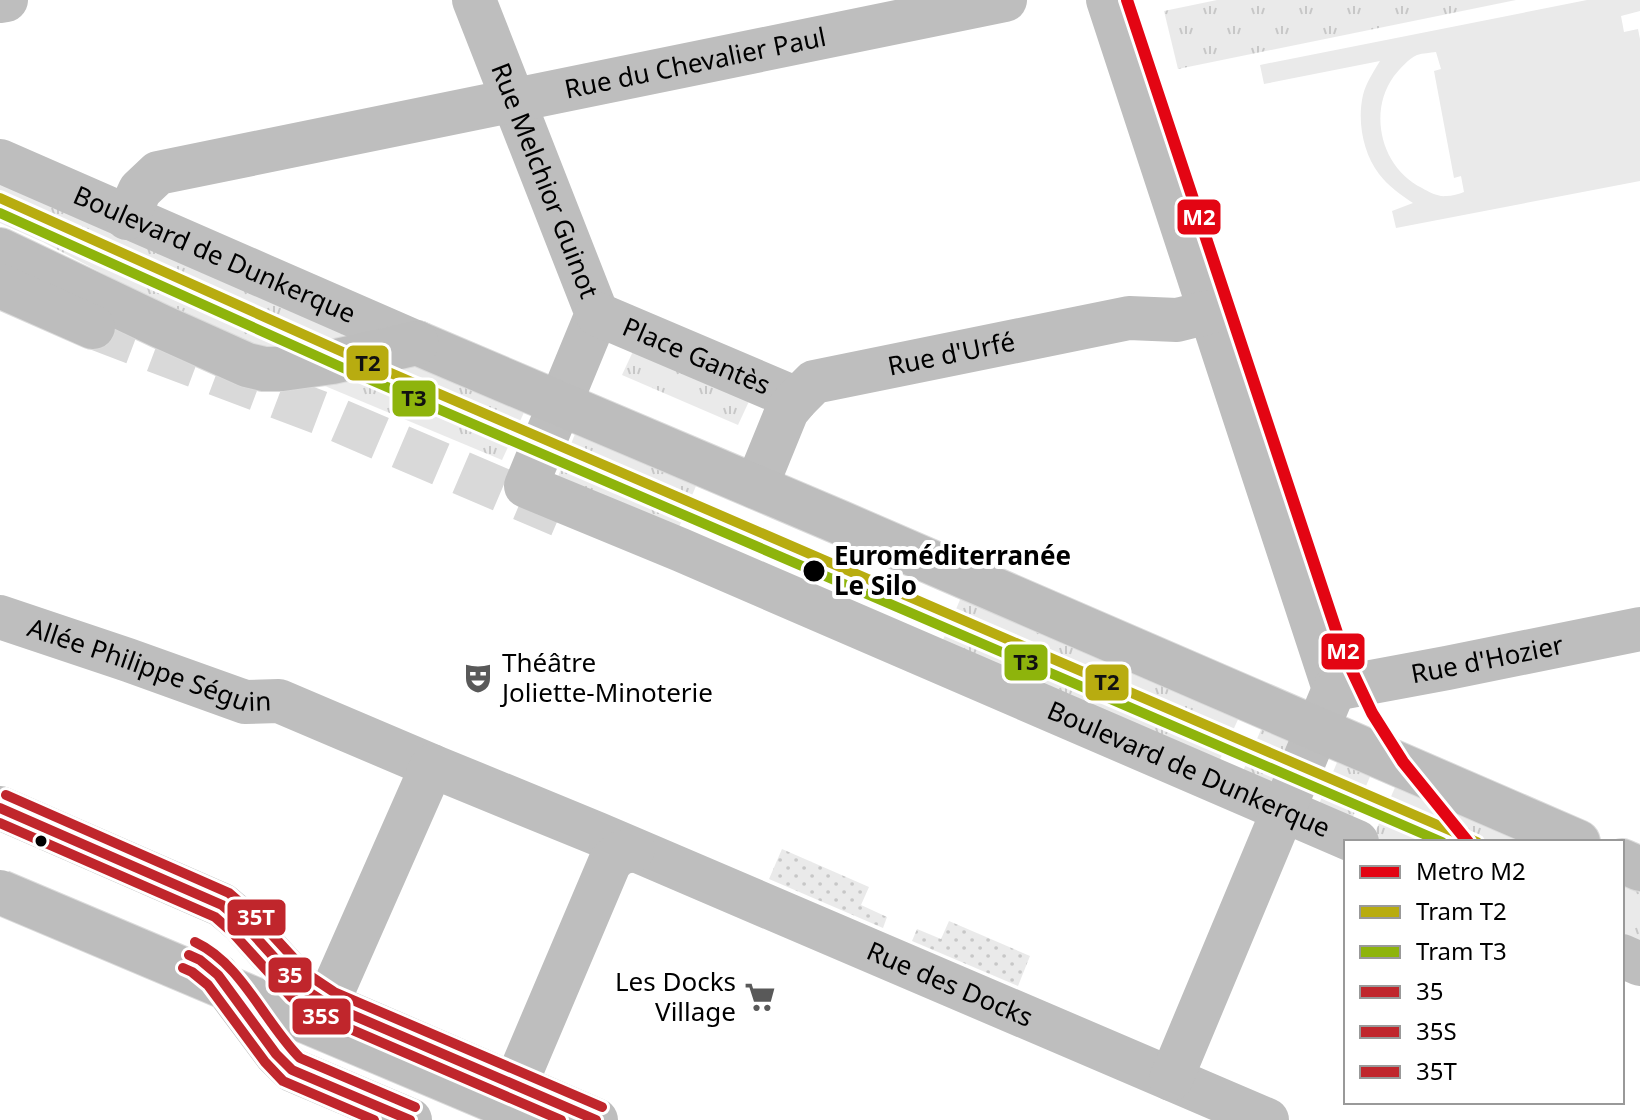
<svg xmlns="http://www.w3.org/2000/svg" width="1640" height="1120" viewBox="0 0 1640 1120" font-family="'Noto Sans',sans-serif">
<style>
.grass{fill:url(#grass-tufts)}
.garden{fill:url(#garden-dots)}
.pitch{fill:#eaeaea;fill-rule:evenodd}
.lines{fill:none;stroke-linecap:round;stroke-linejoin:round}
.highway-tunnel{stroke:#d9d9d9;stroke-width:44;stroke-dasharray:44 22;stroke-linecap:butt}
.major-casing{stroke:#dbdbdb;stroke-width:46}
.highway-casing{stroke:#dbdbdb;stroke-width:46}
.minor{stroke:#bebebe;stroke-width:44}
.major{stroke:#bdbdbd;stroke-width:44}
.highway{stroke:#bdbdbd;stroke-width:44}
.tram{stroke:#bdbdbd;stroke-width:2}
.highway-bridge-casing{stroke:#dbdbdb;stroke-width:46;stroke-linecap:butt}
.highway-bridge{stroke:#bdbdbd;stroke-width:44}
.bus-1-casing{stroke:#fff;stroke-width:16}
.bus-2-casing{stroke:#fff;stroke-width:16}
.bus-3-casing{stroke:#fff;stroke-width:16}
.bus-1{stroke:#c0262c;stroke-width:10}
.bus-2{stroke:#c0262c;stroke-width:10}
.bus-3{stroke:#c0262c;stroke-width:10}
.tram-1-casing{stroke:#fff;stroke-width:16}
.tram-2-casing{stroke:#fff;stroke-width:16}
.tram-1{stroke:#b8ac10;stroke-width:10}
.tram-2{stroke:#8eb40c;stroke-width:10}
.metro-1-casing{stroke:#fff;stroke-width:18}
.metro-1{stroke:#e30513;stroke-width:12}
.stop-dot{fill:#000;stroke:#fff;stroke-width:3}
.labels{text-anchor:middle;stroke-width:8;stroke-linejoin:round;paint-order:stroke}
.street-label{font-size:26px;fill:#000;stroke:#fff}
.stop-label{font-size:26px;font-weight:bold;fill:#000;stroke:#fff;text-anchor:start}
.poi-label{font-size:26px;fill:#000;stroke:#fff;text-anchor:start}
.line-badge{stroke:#fff;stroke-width:3}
.badge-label{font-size:22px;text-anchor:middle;font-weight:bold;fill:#fff}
.pale-badge-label{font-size:22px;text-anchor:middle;font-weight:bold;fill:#111}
</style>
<defs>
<pattern id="grass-tufts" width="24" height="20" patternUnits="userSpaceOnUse" patternTransform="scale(2)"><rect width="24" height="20" fill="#eaeaea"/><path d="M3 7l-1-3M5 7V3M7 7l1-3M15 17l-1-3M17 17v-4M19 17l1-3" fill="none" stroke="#c7c7c7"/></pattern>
<pattern id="garden-dots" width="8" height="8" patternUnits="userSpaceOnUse" patternTransform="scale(2)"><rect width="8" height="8" fill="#eaeaea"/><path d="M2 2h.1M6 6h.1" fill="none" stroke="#c7c7c7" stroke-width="1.8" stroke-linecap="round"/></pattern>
</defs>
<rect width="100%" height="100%" fill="#fff"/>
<!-- grass -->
<g class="grass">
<polygon points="1217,0 1516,0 1178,69 1164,11"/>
<polygon points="0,178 362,332 288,353 229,340 43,242 0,223"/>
<polygon points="635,347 751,397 738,425 622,375"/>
<polygon points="418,359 527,406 502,460 313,381"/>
<polygon points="577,429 698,481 675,537 555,484"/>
<polygon points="962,595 1240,715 1216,768 940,647"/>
<polygon points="1263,725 1292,737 1269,791 1240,778"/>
<polygon points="1339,758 1372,772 1349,826 1316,811"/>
<polygon points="1397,783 1534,842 1386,842 1373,837"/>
<polygon points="1622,880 1640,888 1640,953 1622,945"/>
</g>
<!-- garden -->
<g class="garden">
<polygon points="782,849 869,887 861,905 887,917 883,928 769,879"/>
<polygon points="949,921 1030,956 1018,986 912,941 917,929 941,939"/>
</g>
<!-- pitch -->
<path class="pitch" d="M 1587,0 L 1640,0 L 1640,11 L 1621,16 L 1624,32 L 1638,29 L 1640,39 L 1640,181 L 1396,228 L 1392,211 L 1413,203 C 1401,195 1388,186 1379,174 C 1363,153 1357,121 1363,95 C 1366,83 1374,71 1380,61 L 1264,84 L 1260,65 ZM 1436,52 L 1441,69 L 1434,71 L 1454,178 L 1461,176 L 1464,192 C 1459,194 1452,196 1446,196 C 1438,197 1429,192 1422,188 C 1382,169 1367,113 1394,76 C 1400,69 1408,59 1417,55 C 1423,53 1430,53 1436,52 Z"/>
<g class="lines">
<!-- highway-tunnel -->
<polyline class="highway-tunnel" points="93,327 326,415 560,515"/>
<!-- major casing -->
<g class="major-casing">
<g id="major">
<polyline points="417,343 841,523 1578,842"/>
<polyline points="1622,861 1640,869"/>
</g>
</g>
<!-- highway casing -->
<g class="highway-casing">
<g id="highway">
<polyline points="0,250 160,326 247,365 264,369 282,369 332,362 417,343"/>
<polyline points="0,286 93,327"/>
</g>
</g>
<!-- minor -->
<g class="minor">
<path id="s1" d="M 474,0 L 597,314 L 526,486 L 681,550 L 1357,842"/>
<polyline points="1108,0 1334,689"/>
<polyline points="0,1 6,0"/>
<path id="s2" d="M 0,161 L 417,343"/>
<path id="s3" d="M 127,218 L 140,190 L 158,173 L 1005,0"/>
<path id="s4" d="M 597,314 L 797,399"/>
<path id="s5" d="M 756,487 L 787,411 L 797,399 L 814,382 L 1129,318 L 1177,320 L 1209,312"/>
<path id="s6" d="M 0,617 L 128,660 L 245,702 L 279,701 L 432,766"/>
<path id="s7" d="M 1334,689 L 1447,668 L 1640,629"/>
<polyline points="0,808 222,905 242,922 301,987 327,1004 596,1120"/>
<polyline points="1622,956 1640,964"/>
<polyline points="217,975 276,1054 292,1070 410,1120"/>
<path id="s8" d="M 327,1004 L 432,766 L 598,834 L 1267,1120"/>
<polyline points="1171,1079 1332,694"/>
<polyline points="503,1114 610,862 620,853 633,850"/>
</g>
<!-- major -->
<use href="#major" class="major"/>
<!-- highway -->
<use href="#highway" class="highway"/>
<!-- tram -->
<g class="tram">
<polyline points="585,471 690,502"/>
<polyline points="1019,643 1085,690"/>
</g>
<!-- highway-bridge casing -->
<g class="highway-bridge-casing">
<polyline id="highway-bridge" points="0,892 540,1120"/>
</g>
<!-- highway-bridge -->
<use href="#highway-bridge" class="highway-bridge"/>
<!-- bus-1 casing -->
<g class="bus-1-casing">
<g id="bus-1">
<polyline points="0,808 222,905 242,922 301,987 327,1004 596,1120"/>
<polyline points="189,955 200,960 218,975 276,1054 292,1070 410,1120"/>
</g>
</g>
<!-- bus-2 casing -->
<g class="bus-2-casing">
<g id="bus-2">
<polyline points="0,823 215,917 232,932 291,997 320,1016 561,1120"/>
<polyline points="183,968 192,972 208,985 265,1062 283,1081 374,1120"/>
</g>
</g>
<!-- bus-3 casing -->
<g class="bus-3-casing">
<g id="bus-3">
<polyline points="6,795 229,893 252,913 310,976 334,992 602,1107"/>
<path d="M 195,942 C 242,964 264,1022 300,1058 L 415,1107"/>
</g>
</g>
<!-- bus-1 -->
<use href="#bus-1" class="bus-1"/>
<!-- bus-2 -->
<use href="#bus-2" class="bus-2"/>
<!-- bus-3 -->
<use href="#bus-3" class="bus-3"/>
<!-- tram-1 casing -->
<g class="tram-1-casing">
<polyline id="tram-1" points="0,198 356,358 1477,842"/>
</g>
<!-- tram-2 casing -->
<g class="tram-2-casing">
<polyline id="tram-2" points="0,213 350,371 1442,842"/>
</g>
<!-- tram-1 -->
<use href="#tram-1" class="tram-1"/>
<!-- tram-2 -->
<use href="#tram-2" class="tram-2"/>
<!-- metro-1 casing -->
<g class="metro-1-casing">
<polyline id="metro-1" points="1127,0 1344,654 1372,713 1403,762 1468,842"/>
</g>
<!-- metro-1 -->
<use href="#metro-1" class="metro-1"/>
</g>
<!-- icons -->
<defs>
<g id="theatre-bare" transform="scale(2.4)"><path d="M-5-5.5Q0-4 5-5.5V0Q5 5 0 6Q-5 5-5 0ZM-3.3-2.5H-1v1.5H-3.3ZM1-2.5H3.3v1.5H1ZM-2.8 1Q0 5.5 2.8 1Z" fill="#595959" stroke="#fff" stroke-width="2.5" paint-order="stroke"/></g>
<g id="supermarket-bare" transform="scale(2.4)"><path d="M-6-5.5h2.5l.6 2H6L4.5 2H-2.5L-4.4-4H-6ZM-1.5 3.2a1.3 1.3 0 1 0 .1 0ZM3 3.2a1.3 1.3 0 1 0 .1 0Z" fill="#595959" stroke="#fff" stroke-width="2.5" paint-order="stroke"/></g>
</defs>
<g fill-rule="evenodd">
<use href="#theatre-bare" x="478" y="678"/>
<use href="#supermarket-bare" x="760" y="997"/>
</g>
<!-- markers -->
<g class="stop-dot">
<circle cx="814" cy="571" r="12"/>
<circle cx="41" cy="841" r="7"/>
</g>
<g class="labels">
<!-- street labels -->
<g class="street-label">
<text dy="9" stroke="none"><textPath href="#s3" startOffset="604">Rue du Chevalier Paul</textPath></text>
<text dy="9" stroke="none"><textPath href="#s1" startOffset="194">Rue Melchior Guinot</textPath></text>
<text dy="9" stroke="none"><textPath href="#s2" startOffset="234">Boulevard de Dunkerque</textPath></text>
<text dy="9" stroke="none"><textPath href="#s5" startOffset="262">Rue d'Urfé</textPath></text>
<text dy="9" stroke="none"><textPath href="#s4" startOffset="108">Place Gantès</textPath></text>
<text dy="9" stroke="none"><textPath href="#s7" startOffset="156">Rue d'Hozier</textPath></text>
<text dy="9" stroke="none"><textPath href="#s6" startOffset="158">Allée Philippe Séguin</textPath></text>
<text dy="9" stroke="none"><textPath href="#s1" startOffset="1244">Boulevard de Dunkerque</textPath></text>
<text dy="9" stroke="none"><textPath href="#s8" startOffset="822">Rue des Docks</textPath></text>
</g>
<!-- stop labels -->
<g class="stop-label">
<text x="834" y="565">Euroméditerranée<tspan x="834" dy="30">Le Silo</tspan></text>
</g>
<!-- poi labels -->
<g class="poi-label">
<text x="502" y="672">Théâtre<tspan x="502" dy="30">Joliette-Minoterie</tspan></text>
<text x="736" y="991" text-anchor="end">Les Docks<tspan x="736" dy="30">Village</tspan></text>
</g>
</g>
<g class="line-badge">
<rect x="1176" y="198" width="46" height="38" rx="8" fill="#e30513"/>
<rect x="345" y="344" width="45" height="38" rx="8" fill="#b8ac10"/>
<rect x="391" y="379" width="46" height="39" rx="8" fill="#8eb40c"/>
<rect x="1320" y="632" width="46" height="39" rx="8" fill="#e30513"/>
<rect x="1003" y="643" width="46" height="39" rx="8" fill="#8eb40c"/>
<rect x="1084" y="663" width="46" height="39" rx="8" fill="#b8ac10"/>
<rect x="226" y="898" width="61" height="39" rx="8" fill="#c0262c"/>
<rect x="267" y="956" width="46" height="38" rx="8" fill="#c0262c"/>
<rect x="291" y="997" width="61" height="39" rx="8" fill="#c0262c"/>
</g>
<g class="badge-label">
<text x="1199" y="225">M2</text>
<text x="1343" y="659">M2</text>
<text x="256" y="925">35T</text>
<text x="290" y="983">35</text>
<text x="321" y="1024">35S</text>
</g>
<g class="pale-badge-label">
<text x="368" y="371">T2</text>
<text x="414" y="406">T3</text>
<text x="1026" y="670">T3</text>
<text x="1107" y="690">T2</text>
</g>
<!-- legend -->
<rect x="1344" y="840" width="280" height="264" fill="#ffffff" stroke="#999999" stroke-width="2"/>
<rect x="1360" y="866" width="40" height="12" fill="#e30513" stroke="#999999" stroke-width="2"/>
<text x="1416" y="880" font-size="24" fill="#000000">Metro M2</text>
<rect x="1360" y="906" width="40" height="12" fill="#b8ac10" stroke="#999999" stroke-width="2"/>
<text x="1416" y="920" font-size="24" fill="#000000">Tram T2</text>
<rect x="1360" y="946" width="40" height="12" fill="#8eb40c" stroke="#999999" stroke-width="2"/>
<text x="1416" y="960" font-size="24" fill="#000000">Tram T3</text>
<rect x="1360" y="986" width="40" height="12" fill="#c0262c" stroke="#999999" stroke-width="2"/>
<text x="1416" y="1000" font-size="24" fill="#000000">35</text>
<rect x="1360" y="1026" width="40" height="12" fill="#c0262c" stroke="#999999" stroke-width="2"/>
<text x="1416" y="1040" font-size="24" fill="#000000">35S</text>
<rect x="1360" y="1066" width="40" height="12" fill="#c0262c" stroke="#999999" stroke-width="2"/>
<text x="1416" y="1080" font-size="24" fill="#000000">35T</text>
</svg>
